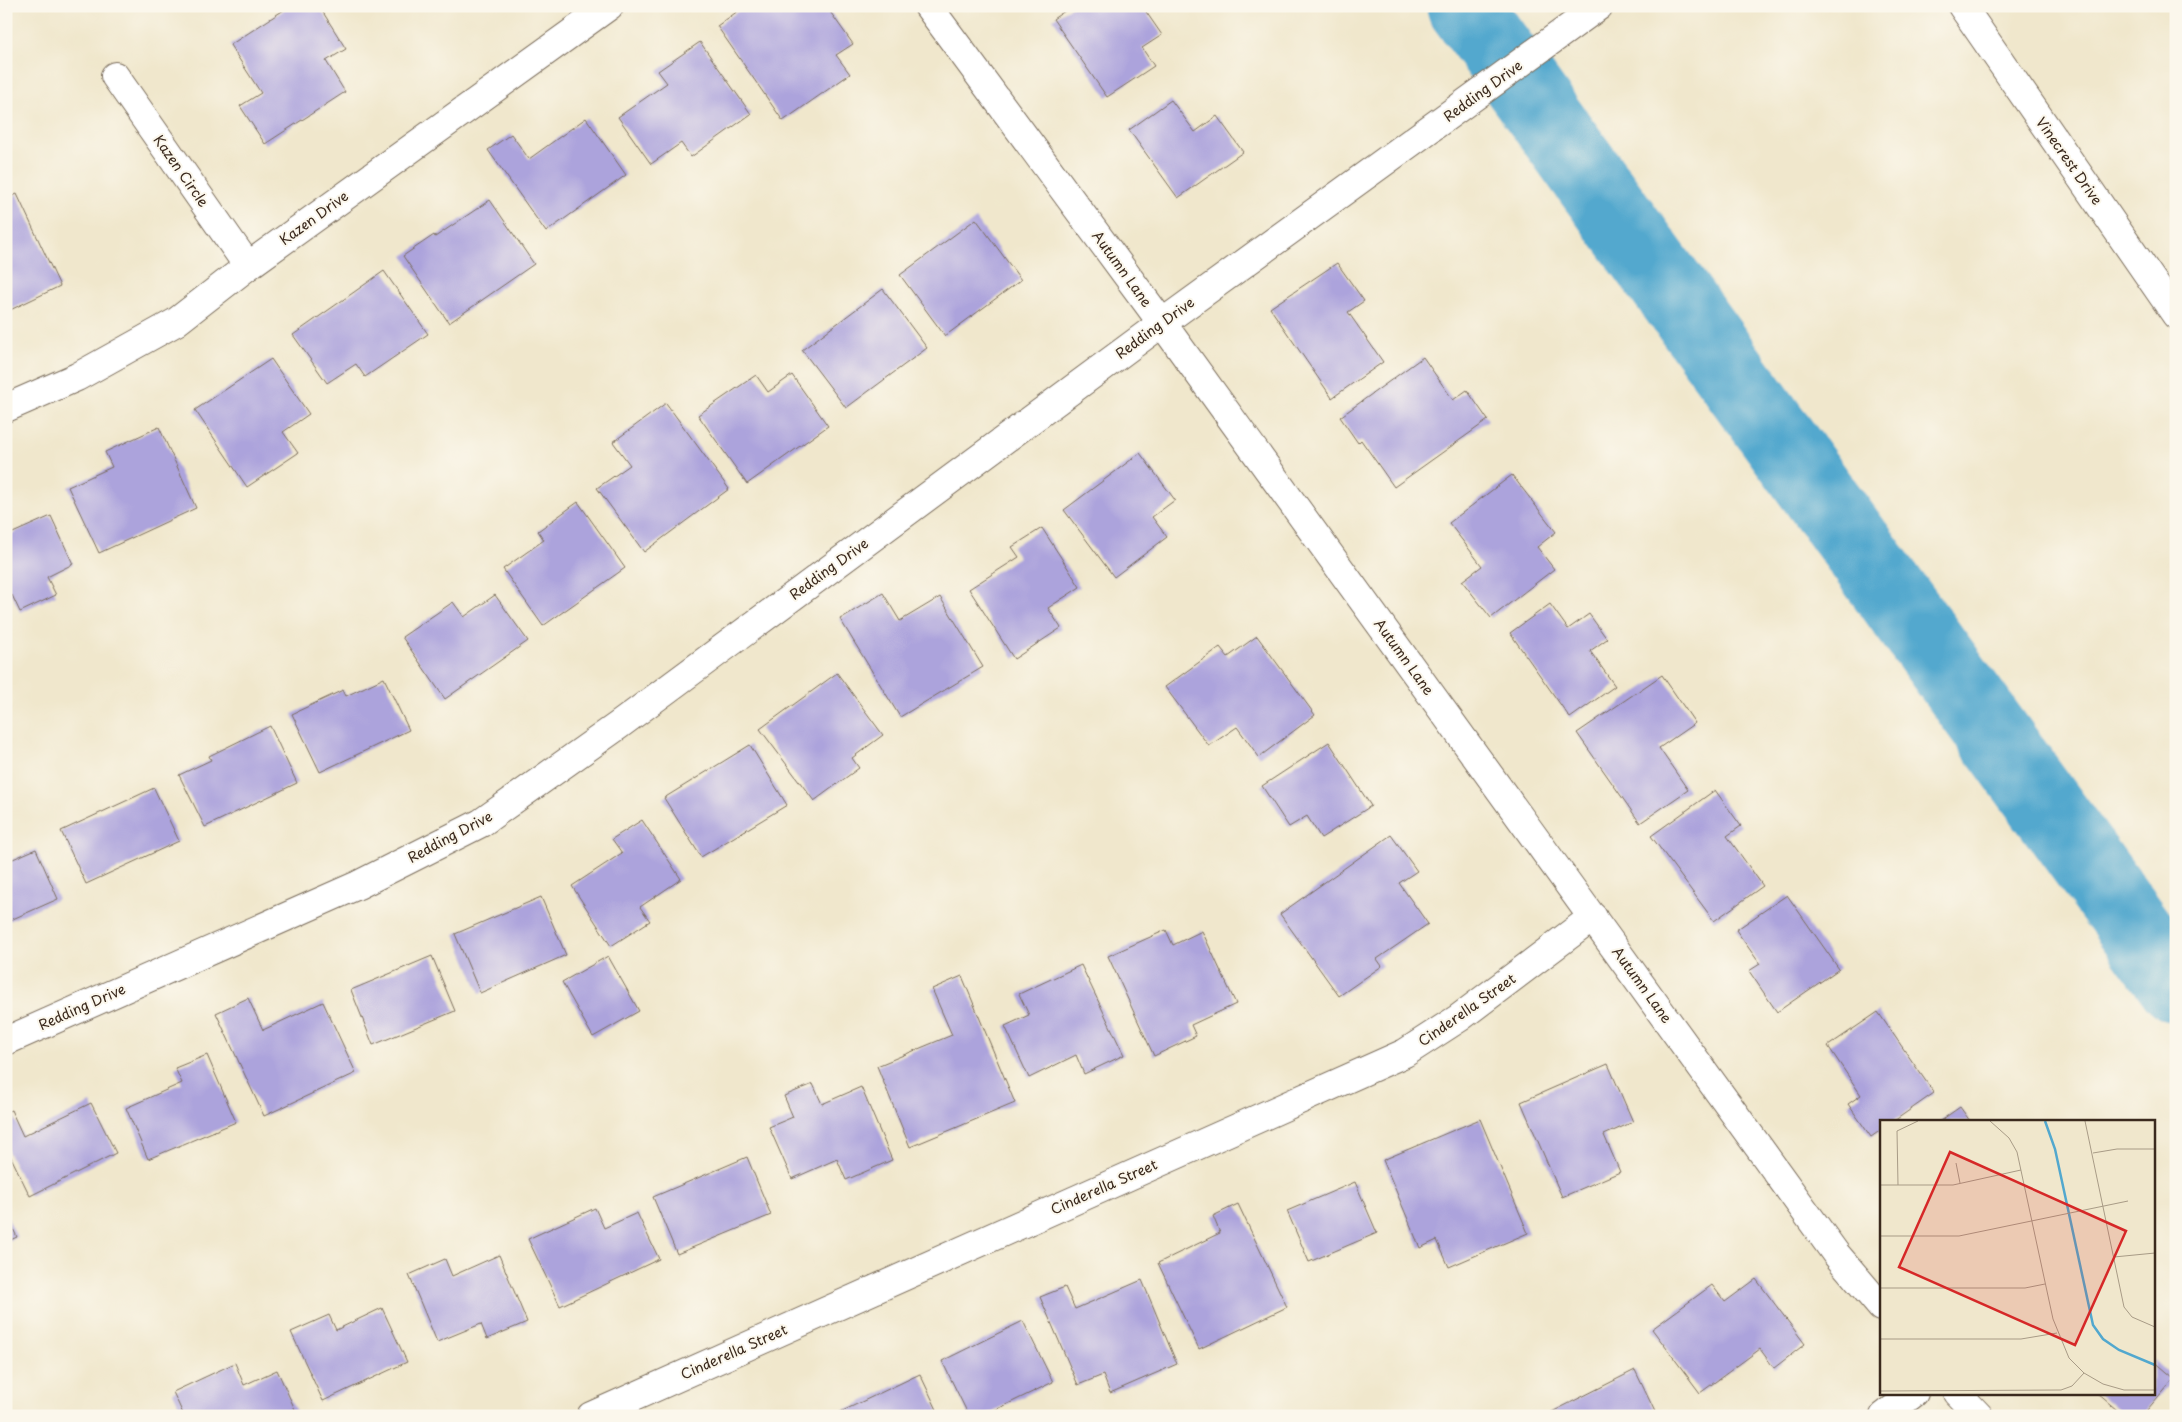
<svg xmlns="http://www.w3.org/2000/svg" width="2182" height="1422" viewBox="0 0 2182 1422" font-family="'Playpen Sans',sans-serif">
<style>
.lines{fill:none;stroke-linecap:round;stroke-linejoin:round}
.river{stroke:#52a8ce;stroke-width:75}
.building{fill:#aca3dc}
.minor-casing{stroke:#7a6c5b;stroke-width:30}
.minor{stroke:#fff;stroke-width:28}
.labels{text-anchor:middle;stroke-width:4;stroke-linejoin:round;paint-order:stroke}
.street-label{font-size:14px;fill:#3b2a1e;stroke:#fbf7ec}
.inset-river{fill:none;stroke:#52a8ce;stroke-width:2.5}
.inset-road{fill:none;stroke:#a89b86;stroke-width:1}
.view{fill:#d62828;fill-opacity:0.15;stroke:#d62828;stroke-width:2.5}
.inset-edge{fill:none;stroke:#3b2a1e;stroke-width:2.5}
</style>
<rect width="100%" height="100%" fill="#fbf7ec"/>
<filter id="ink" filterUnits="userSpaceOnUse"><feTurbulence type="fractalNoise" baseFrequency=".02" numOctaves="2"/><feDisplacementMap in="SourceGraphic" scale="10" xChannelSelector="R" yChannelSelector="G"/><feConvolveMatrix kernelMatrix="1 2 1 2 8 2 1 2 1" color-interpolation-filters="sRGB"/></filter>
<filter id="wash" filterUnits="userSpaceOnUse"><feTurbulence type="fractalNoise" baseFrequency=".0096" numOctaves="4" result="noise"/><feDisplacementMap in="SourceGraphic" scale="20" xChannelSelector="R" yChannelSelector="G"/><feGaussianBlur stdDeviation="1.12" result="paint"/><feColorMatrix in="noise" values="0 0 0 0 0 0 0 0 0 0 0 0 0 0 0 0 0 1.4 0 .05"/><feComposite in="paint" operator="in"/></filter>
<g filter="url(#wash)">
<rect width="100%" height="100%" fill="#f0e7cc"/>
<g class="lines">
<!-- river -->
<polyline class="river" points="1464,6 2176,985"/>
</g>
<g id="blocks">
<!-- building -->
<g class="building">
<polygon points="290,6 319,6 346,49 326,61 345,92 265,144 240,106 261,93 230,45"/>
<polygon points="745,6 826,6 853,44 836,55 850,74 783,121 717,26"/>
<polygon points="1072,6 1142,6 1162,35 1142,48 1154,66 1107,97 1053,19"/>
<polygon points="700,42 751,114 691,157 681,143 651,164 618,117 667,83 658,71"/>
<polygon points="1171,100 1195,132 1217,116 1243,152 1178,198 1129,130"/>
<polygon points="586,118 626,175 546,232 488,150 511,134 529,159"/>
<polygon points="17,194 60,286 6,312 6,199"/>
<polygon points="490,200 534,264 449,323 403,256 434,235 435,237"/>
<polygon points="976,219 1021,280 945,336 900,275"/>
<polygon points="1337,263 1364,301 1348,312 1383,362 1332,398 1270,308"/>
<polygon points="384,271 428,334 365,377 356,364 327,383 293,335"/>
<polygon points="883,289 927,348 846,408 802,350"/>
<polygon points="1423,357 1453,400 1467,390 1488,420 1394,487 1361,440 1358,443 1340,417"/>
<polygon points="271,359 309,414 283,432 298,453 247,487 195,410"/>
<polygon points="756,375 768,392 792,375 828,426 747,484 698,415"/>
<polygon points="666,403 729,489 644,552 597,488 630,465 613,442"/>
<polygon points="159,427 196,508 99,553 68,487 112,467 105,452"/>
<polygon points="1140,453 1175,500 1152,517 1167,537 1114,577 1064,510"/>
<polygon points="1512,475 1556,532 1537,547 1554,569 1491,618 1462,581 1482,566 1449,523"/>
<polygon points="578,502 625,568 543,626 503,569 544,540 538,531"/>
<polygon points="51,516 73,564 47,577 56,595 20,612 12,595 6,598 6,536"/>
<polygon points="1042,528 1080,587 1048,608 1061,628 1014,659 969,589 1019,557 1012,547"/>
<polygon points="883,593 900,621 940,597 983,667 900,717 840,619"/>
<polygon points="495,595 528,641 445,699 402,637 453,602 464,617"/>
<polygon points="1550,604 1568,629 1589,614 1607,639 1590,651 1615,686 1570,718 1510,633"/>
<polygon points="1257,636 1315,715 1259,757 1237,727 1209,746 1165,687 1220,647 1228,657"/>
<polygon points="837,673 883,735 852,758 859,768 814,801 760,729"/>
<polygon points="1662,675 1695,723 1659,748 1688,790 1640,823 1577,733"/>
<polygon points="384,678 409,730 320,772 292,714 343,690 346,696"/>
<polygon points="270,726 297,783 205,827 179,775 211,760 209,756"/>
<polygon points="1329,742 1371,806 1321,838 1307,816 1289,827 1262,786"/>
<polygon points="750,745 787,805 701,857 664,798"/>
<polygon points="154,788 179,841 86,884 61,831"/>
<polygon points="1715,790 1741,826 1727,836 1763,886 1714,921 1651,836"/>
<polygon points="642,820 681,879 640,907 650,921 611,946 572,886 622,853 612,839"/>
<polygon points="1391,835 1417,871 1399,883 1428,924 1377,959 1382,966 1339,996 1280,914"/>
<polygon points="36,849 58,899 6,922 6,862"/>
<polygon points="1787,895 1839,969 1777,1012 1749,971 1760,964 1736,930"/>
<polygon points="541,897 566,955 480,993 455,934"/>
<polygon points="1166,930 1173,945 1202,931 1236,1004 1191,1025 1196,1036 1154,1056 1108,956"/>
<polygon points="432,956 455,1011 373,1045 351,990"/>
<polygon points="608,956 639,1011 593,1037 562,982"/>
<polygon points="1081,965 1124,1055 1084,1074 1076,1055 1029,1078 1005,1026 1029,1015 1019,994"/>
<polygon points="962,976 1015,1103 910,1147 877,1066 952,1035 932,989"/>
<polygon points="248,998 263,1030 323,1002 356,1073 264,1116 216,1013"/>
<polygon points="1878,1012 1934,1093 1894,1121 1881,1121 1881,1130 1871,1137 1848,1104 1861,1095 1828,1046"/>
<polygon points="207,1055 236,1122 148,1159 126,1108 182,1083 175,1068"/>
<polygon points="1608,1064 1633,1122 1604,1135 1620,1172 1562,1197 1521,1102"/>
<polygon points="813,1084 822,1104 861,1087 892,1160 846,1180 837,1159 792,1179 769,1127 793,1117 784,1096"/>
<polygon points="91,1103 116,1153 30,1196 6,1147 6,1112 11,1110 23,1136"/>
<polygon points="1960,1107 1970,1121 1940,1121"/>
<polygon points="1480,1119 1528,1233 1449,1267 1437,1240 1420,1248 1383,1160"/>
<polygon points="747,1157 771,1215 677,1254 653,1197"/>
<polygon points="1355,1182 1377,1233 1309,1262 1287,1211"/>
<polygon points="1238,1204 1287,1307 1199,1349 1158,1263 1220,1233 1213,1216"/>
<polygon points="595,1208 604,1228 637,1213 659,1259 560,1306 528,1239"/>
<polygon points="6,1214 17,1237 6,1242"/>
<polygon points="499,1255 527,1322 487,1339 481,1324 437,1342 409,1275 445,1259 452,1276"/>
<polygon points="1756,1279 1805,1344 1774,1368 1760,1349 1700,1393 1652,1329 1712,1285 1725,1302"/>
<polygon points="1142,1280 1177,1364 1110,1393 1103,1375 1078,1385 1040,1297 1065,1287 1075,1309"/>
<polygon points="382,1308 407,1362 323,1401 291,1332 329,1315 336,1330"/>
<polygon points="1023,1321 1053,1382 983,1416 969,1416 942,1361"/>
<polygon points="2153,1360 2174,1378 2142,1416 2124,1416 2097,1393 2153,1393"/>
<polygon points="235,1363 244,1385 277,1370 298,1416 184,1416 173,1392"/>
<polygon points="1635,1370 1657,1416 1544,1416"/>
<polygon points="920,1374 940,1416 832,1416"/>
</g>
</g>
</g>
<g filter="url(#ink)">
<use href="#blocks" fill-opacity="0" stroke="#7a6c5b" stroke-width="1"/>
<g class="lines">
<!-- minor casing -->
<g class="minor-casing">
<g id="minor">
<polyline points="928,6 1162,323 1836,1254 1881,1307"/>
<polyline points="1962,6 2176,315"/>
<polyline points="115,76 248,266"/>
<polyline points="6,408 77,377 176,322 248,266 609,6"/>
<polyline points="6,1041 358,885 481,823 619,725 1162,323 1599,6"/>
<polyline points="1957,1393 1979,1416"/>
<polyline points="591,1416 1405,1053 1459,1018 1593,917"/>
<polyline points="1884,1416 1914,1393"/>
</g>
</g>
<!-- minor -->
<use href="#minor" class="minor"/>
</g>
</g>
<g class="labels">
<!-- street labels -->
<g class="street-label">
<text transform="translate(1483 91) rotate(-36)" y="5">Redding Drive</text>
<text transform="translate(2069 161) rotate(55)" y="5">Vinecrest Drive</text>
<text transform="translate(181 171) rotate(55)" y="5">Kazen Circle</text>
<text transform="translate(314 218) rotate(-36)" y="5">Kazen Drive</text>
<text transform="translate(1122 269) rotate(54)" y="5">Autumn Lane</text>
<text transform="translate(1155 328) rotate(-36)" y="5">Redding Drive</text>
<text transform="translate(829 569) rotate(-36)" y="5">Redding Drive</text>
<text transform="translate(1404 657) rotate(54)" y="5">Autumn Lane</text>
<text transform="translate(450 837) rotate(-28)" y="5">Redding Drive</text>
<text transform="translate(1642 985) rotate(54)" y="5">Autumn Lane</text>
<text transform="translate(82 1007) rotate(-24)" y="5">Redding Drive</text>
<text transform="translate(1467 1010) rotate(-35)" y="5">Cinderella Street</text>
<text transform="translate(1104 1187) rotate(-24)" y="5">Cinderella Street</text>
<text transform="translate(734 1352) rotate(-24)" y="5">Cinderella Street</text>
</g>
</g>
<!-- overview -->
<g transform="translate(1880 1120)">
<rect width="275" height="275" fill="#f0e7cc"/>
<path class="inset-river" d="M 165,1 L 175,29 L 213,205 L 223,219 L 239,230 L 275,245"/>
<path class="inset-road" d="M 110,1 L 129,18 L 137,32 L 173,199 L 189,238 L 204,253 L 223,264 L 244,270 L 275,270M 205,1 L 244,187 L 252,197 L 275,207M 213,33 L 237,29 L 275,29M 76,43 L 80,63M 0,65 L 73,65 L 141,50M 18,65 L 17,11 L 38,1M 0,116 L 79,116 L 248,81M 234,137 L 275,133M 0,168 L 145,168 L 165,164M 0,219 L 141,219 L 177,213M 0,271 L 181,270 L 192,266 L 204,253"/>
<path class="view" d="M 70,32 L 246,111 L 195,225 L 19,147 Z"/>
<rect width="275" height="275" class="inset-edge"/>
</g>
<!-- margin -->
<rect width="2182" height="1422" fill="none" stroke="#fbf7ec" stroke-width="25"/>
</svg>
